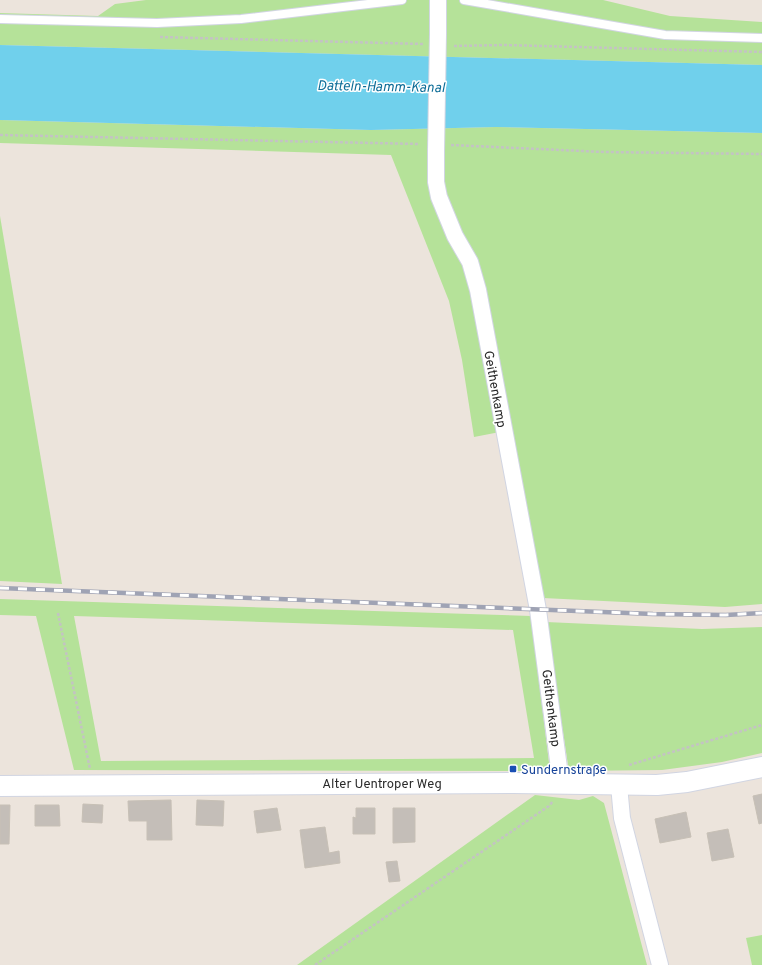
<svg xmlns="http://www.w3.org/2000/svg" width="762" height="965" viewBox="0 0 762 965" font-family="Overpass,sans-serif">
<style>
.green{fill:#b5e299;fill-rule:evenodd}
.water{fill:#70d0ec}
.building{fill:#c4beb8;stroke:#c7c0b6}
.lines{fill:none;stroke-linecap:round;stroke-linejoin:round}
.service-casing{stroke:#d1d5e2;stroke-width:10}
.minor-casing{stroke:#d1d5e2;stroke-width:18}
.tertiary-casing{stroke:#d1d5e2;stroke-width:22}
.path{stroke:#c3c3c3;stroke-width:2.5;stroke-dasharray:3 2;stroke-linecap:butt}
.service{stroke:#fff;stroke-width:8}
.minor{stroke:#fff;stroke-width:16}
.tertiary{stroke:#fff;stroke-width:20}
.rail-casing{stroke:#9fa3b4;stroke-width:4.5}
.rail{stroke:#fff;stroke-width:3;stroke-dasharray:9;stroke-linecap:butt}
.minor-bridge-casing{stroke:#d1d5e2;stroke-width:18;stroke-linecap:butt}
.minor-bridge{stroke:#fff;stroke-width:16}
.transit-dot{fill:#1a4fb4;stroke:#fff;stroke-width:1.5}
.labels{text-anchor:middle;stroke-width:3;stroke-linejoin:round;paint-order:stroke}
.street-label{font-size:13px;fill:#2a2a2a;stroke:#fff}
.transit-label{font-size:13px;fill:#164399;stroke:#fff;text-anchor:start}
.water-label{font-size:14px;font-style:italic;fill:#0f6e98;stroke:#fff}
</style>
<rect width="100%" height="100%" fill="#ece4dc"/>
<!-- green -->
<g class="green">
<polygon points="146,0 603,0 670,16 762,22 762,65 0,45 0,13 98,16 115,4"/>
<polygon points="0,120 371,130 496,127 762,133 762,604 725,607 543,598 505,431 474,437 462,360 449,301 391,155 0,143"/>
<polygon points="0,216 62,584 0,581"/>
<path d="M 0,599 L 531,616 L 550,771 L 74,770 L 36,616 L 0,615 ZM 74,616 L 513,630 L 534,758 L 101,761 Z"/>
<polygon points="546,622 702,629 762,627 762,753 722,762 662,770 569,771"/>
<polygon points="535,795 579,800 593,796 604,803 647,965 297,965"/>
<polygon points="762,935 762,965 752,965 746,938"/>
</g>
<!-- water -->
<polygon class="water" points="0,45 762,65 762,133 496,127 371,130 0,120"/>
<!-- building -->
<g class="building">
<polygon points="762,794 762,823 759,824 753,796"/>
<polygon points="171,800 172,840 147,840 147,821 129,821 128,801"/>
<polygon points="197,800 224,801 223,826 196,825"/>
<polygon points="83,804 103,805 102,823 82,822"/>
<polygon points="0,805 10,805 9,844 0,844"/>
<polygon points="35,805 59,805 60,826 35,826"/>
<polygon points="277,808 281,830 257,833 254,811"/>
<polygon points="356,808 375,808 375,834 353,834 353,817 356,818"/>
<polygon points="393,808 415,808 415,842 393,843"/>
<polygon points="686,812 691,837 660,843 655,819"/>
<polygon points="325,827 329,853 339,851 340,863 305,868 300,830"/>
<polygon points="728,829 734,857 712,861 707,833"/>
<polygon points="397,861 400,881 389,882 386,862"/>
</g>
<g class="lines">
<!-- service casing -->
<g class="service-casing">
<g id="service">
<polyline points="464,0 665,35 762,38"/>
<polyline points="0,19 157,23 241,19 402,0"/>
</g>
</g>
<!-- minor casing -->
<g class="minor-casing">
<g id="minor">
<polyline points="438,0 438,34"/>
<polyline points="436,151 436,182 439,197 455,236 470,262 478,290 538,610 561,783"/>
<polyline points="619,785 622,818 660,965"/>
</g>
</g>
<!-- tertiary casing -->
<g class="tertiary-casing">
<polyline id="tertiary" points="0,786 513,783 657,785 687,782 762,767"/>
</g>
<!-- path -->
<g class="path">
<polyline points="160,37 423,44"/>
<polyline points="454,46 504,45 762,52"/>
<polyline points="0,135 420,144"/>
<polyline points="451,145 604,152 762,154"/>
<polyline points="58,613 90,769"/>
<polyline points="629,765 762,725"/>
<polyline points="315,965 549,806 553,801"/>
</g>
<!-- service -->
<use href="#service" class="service"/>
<!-- minor -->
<use href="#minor" class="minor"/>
<!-- tertiary -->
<use href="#tertiary" class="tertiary"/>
<!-- rail casing -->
<g class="rail-casing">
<polyline id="rail" points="0,588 653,614 726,615 762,613"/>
</g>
<!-- rail -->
<use href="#rail" class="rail"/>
<!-- minor-bridge casing -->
<g class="minor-bridge-casing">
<polyline id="minor-bridge" points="436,151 438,34"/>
</g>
<!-- minor-bridge -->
<use href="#minor-bridge" class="minor-bridge"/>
</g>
<!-- markers -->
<rect class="transit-dot" x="509" y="765" width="8" height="8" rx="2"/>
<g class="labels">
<!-- street labels -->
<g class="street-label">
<text transform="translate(496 389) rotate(80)" y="5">Geithenkamp</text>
<text transform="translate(552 708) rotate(83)" y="5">Geithenkamp</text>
<text x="382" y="788">Alter Uentroper Weg</text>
</g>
<!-- transit labels -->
<g class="transit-label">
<text x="521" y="774">Sundernstraße</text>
</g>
<!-- water labels -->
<g class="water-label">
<text transform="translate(381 86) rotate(1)" y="5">Datteln-Hamm-Kanal</text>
</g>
</g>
</svg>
